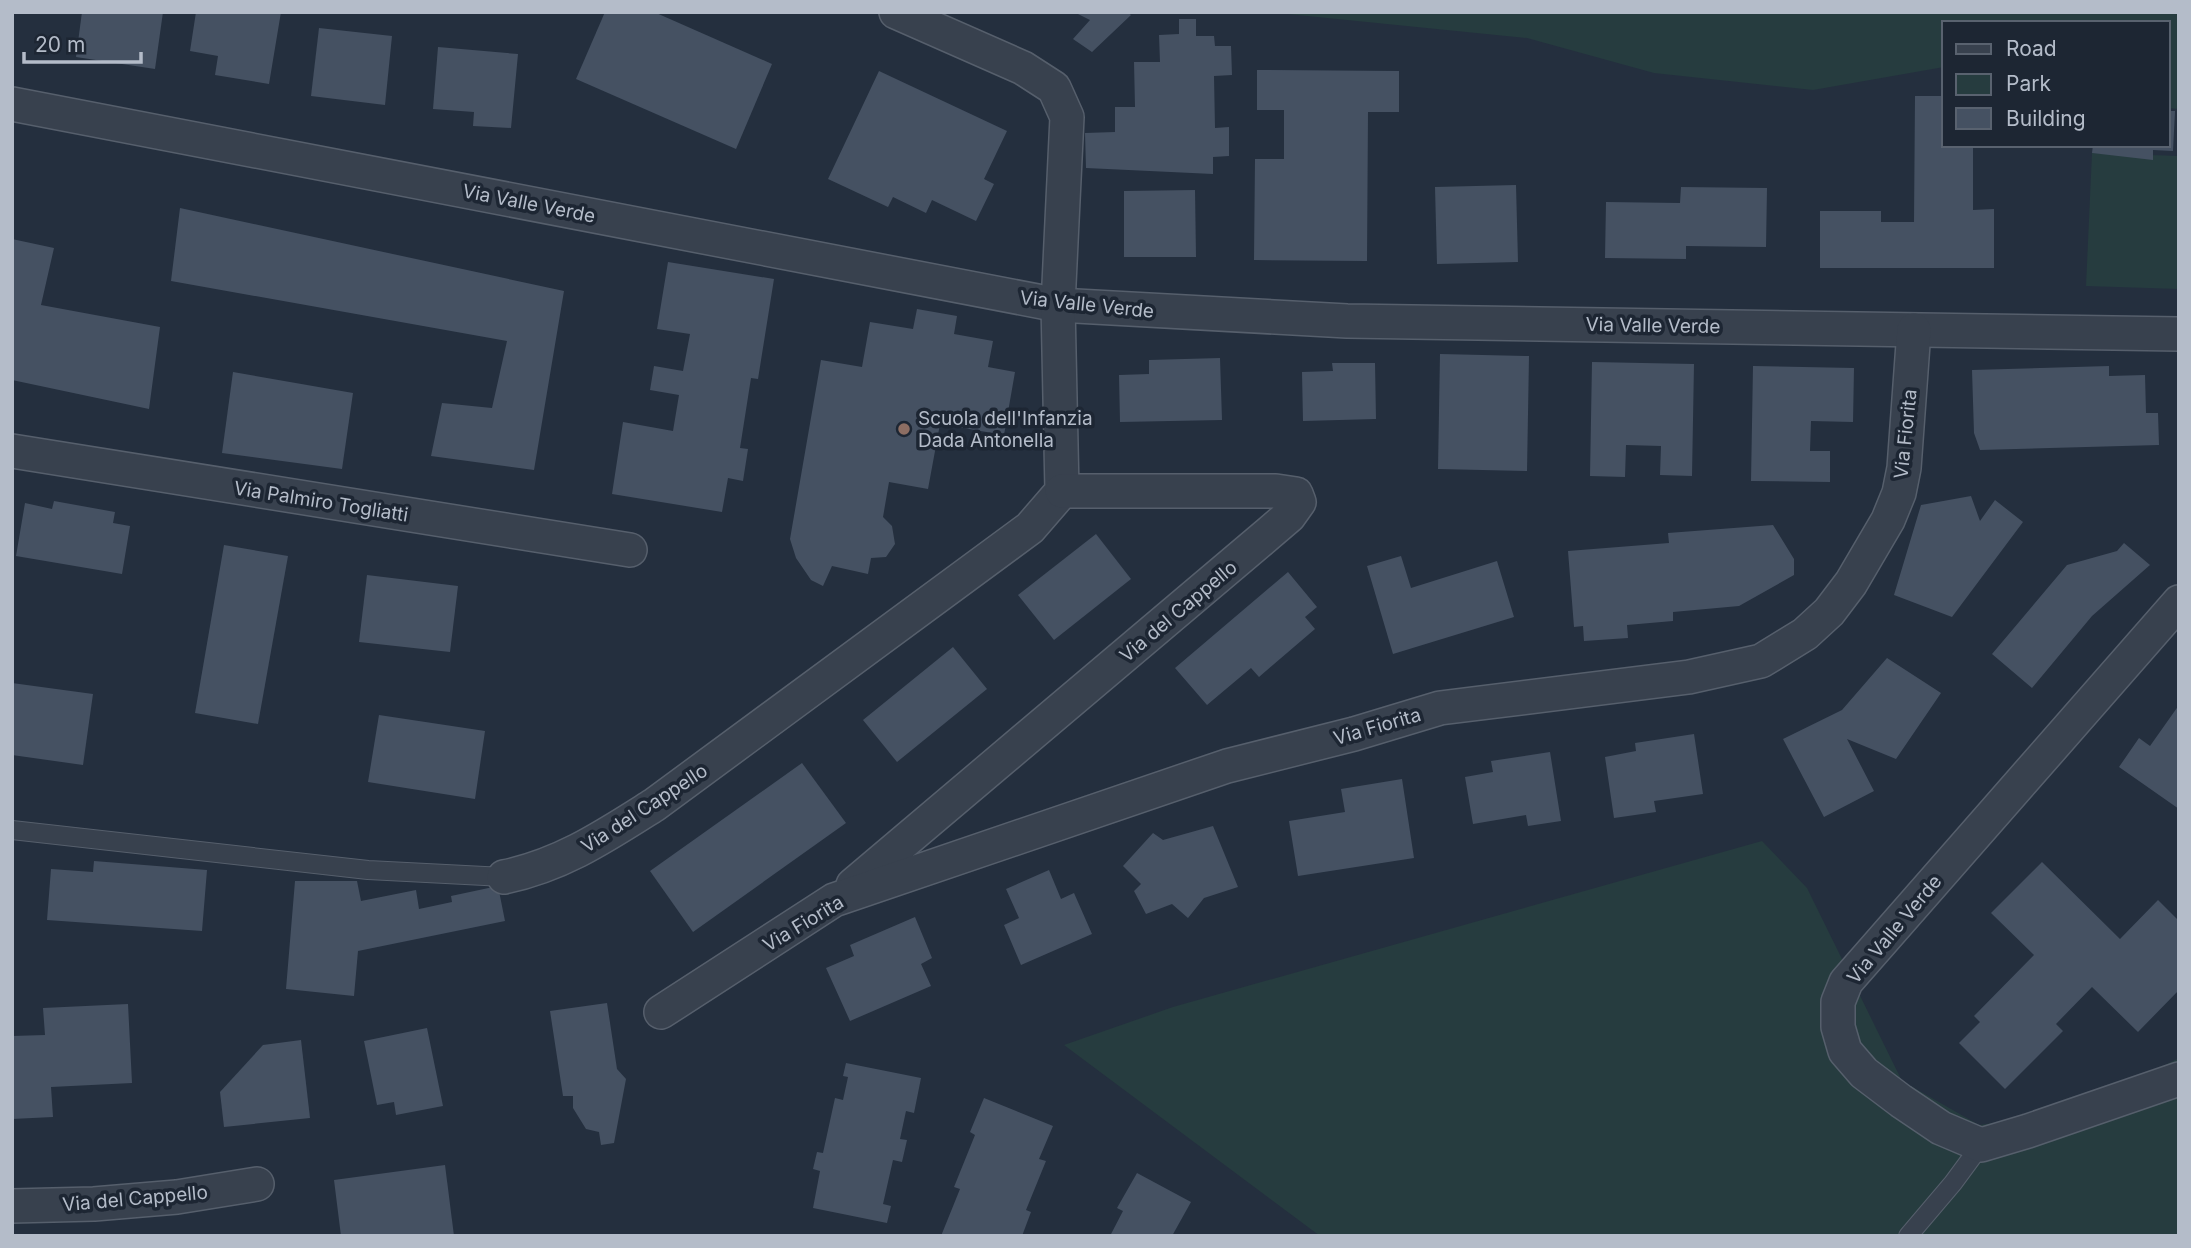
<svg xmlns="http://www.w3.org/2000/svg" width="2191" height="1248" viewBox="0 0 2191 1248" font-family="Inter,sans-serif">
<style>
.green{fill:#263c3f}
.building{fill:#455162}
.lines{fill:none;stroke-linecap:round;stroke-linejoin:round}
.lane-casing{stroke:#565f6c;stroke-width:20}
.street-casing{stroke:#565f6c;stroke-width:36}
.lane{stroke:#38414e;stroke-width:18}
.street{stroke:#38414e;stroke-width:33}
.education-dot{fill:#8d6e63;stroke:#1d2633;stroke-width:2.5}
.labels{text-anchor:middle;stroke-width:7;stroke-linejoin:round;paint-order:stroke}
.street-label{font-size:19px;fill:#b4bcc9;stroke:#1d2633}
.poi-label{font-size:19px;fill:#b4bcc9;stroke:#1d2633;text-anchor:start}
</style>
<rect width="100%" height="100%" fill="#242f3e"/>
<!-- green -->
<g class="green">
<polygon points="1267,12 2179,12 2179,109 2168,108 2168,23 1944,23 1944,67 1813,90 1654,73 1527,38"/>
<polygon points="2092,153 2179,156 2179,289 2086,286"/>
<polygon points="1762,841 1807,888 1902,1081 1979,1125 2069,1113 2179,1058 2179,1236 1320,1236 1064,1045 1173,1007"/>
</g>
<!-- building -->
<g class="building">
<polygon points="82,12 163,12 155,69 76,57"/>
<polygon points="196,12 281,12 269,84 215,75 218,56 190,51"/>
<polygon points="605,12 654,12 772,64 736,149 576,79"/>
<polygon points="1074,12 1127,12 1131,15 1092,52 1073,39 1090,20"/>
<polygon points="1179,19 1196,19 1196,36 1214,36 1215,46 1231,46 1232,75 1214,76 1215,128 1229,127 1229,156 1213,157 1213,174 1086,168 1085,133 1115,132 1115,107 1135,107 1134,62 1160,62 1159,35 1179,34"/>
<polygon points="319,28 392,36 385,105 311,96"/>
<polygon points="438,47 518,54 511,128 473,126 474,112 433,109"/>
<polygon points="1257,70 1399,71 1399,112 1368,112 1367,261 1254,260 1255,159 1284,159 1284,110 1257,110"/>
<polygon points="879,71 1007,131 984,179 994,184 976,221 932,200 926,213 893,197 888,207 828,179"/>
<polygon points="1915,96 1944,96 1944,145 1973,145 1973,210 1994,209 1994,268 1820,268 1820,211 1881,211 1881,222 1914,222"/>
<polygon points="2168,111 2175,111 2173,151 2153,150 2153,160 2092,153 2093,145 2168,145"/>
<polygon points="1516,185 1518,262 1437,264 1435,187"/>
<polygon points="1681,187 1767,188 1766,247 1686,246 1686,259 1605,258 1606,202 1680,203"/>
<polygon points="1195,190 1196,257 1124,257 1124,191"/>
<polygon points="180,208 564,291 534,470 431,456 442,403 492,408 507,341 171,281"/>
<polygon points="12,239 54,248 41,305 160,327 149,409 12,380"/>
<polygon points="668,262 774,279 758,379 751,378 740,448 748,449 743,481 728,478 722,512 612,494 623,422 673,431 679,395 650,390 654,366 683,371 690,334 657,329"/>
<polygon points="917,309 957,316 954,334 993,341 988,367 1015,372 1004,435 940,424 928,489 889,482 883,517 892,526 895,544 886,557 871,558 868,574 832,566 823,586 811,580 796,558 790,539 821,360 862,367 870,322 913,329"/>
<polygon points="1440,354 1529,356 1527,471 1438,469"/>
<polygon points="1220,358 1222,420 1120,422 1119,375 1149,374 1149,360"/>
<polygon points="1592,362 1694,364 1692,476 1660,475 1661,446 1626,445 1625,477 1590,476"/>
<polygon points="1332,363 1375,363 1376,419 1303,421 1302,372 1333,371"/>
<polygon points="1753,366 1854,368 1853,422 1811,421 1810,451 1830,451 1830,482 1751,481"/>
<polygon points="2109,366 2109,376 2145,375 2146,413 2158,413 2159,445 1980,450 1974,433 1972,370"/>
<polygon points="233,372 353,393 342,469 222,453"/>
<polygon points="1971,496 1980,521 1995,500 2023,522 1952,617 1894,595 1921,505"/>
<polygon points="54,501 115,512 113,523 130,526 122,574 16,556 25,503 52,509"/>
<polygon points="1773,525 1794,559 1794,575 1739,606 1673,612 1673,621 1627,625 1628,638 1584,641 1583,626 1574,627 1568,551 1669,543 1668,533"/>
<polygon points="1096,534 1131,579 1054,640 1018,595"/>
<polygon points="2124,543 2150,565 2092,616 2032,688 1992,654 2067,565 2117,551"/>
<polygon points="224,545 288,556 258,724 195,713"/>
<polygon points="1401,556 1411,588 1497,561 1514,617 1393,654 1367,566"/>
<polygon points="1288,572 1317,607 1305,617 1315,629 1259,677 1251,668 1207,705 1175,668"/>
<polygon points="367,575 458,586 450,652 359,642"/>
<polygon points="953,647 987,689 897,762 863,720"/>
<polygon points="1887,658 1941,693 1896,759 1847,739 1874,791 1824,817 1783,739 1842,710"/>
<polygon points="12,683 93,694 83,765 12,755"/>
<polygon points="2179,705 2179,809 2119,767 2139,738 2150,746"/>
<polygon points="379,715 485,731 475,799 368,782"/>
<polygon points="1694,734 1703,794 1654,801 1656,812 1614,818 1605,757 1636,751 1635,743"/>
<polygon points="1550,752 1561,821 1528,826 1526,815 1473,824 1465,777 1493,772 1491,761"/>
<polygon points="802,763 846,823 693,932 650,871"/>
<polygon points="1402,779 1414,858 1298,876 1289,821 1345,812 1341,789"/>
<polygon points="1213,826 1238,887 1204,898 1188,918 1172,904 1146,914 1134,891 1141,884 1123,866 1153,833 1163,840"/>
<polygon points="94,861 207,870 202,931 47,920 51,869 93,872"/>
<polygon points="2042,862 2120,939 2158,900 2179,921 2179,990 2138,1032 2092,987 2056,1024 2063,1031 2005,1089 1959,1043 1980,1022 1974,1016 2034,955 1991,913"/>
<polygon points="1049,870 1061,899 1074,893 1092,934 1021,965 1004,925 1019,918 1006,889"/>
<polygon points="295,881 357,881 361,901 416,890 419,909 452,902 451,896 498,886 505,921 358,951 354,996 286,989"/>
<polygon points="915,917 932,958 921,964 931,986 850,1021 826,968 854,956 850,945"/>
<polygon points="607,1003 617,1069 626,1079 614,1143 601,1145 599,1132 586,1129 573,1108 573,1096 563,1096 550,1011"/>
<polygon points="128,1004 132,1083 51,1087 53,1117 12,1119 12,1036 45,1035 43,1008"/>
<polygon points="427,1028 443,1106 396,1115 394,1102 377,1105 364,1041"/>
<polygon points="301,1040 310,1118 224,1127 220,1092 263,1045"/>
<polygon points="846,1063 921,1078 914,1113 906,1111 900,1139 907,1140 902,1162 893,1160 883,1204 891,1206 887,1223 813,1208 820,1171 813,1169 817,1152 823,1153 835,1098 843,1100 848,1077 843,1076"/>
<polygon points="984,1098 1053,1126 1039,1159 1046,1161 1026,1210 1031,1212 1022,1236 941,1236 960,1189 954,1187 975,1135 970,1132"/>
<polygon points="445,1165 454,1236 341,1236 334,1180"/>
<polygon points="1137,1173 1191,1202 1172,1236 1110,1236 1123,1211 1117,1208"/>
</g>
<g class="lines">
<!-- lane casing -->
<g class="lane-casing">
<g id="lane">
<polyline points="12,830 368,870 504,877"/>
<polyline points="1908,1236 1953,1183 1981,1145"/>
</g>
</g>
<!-- street casing -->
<g class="street-casing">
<g id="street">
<polyline points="12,104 1058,305 1347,321 2179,334"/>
<polyline points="12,451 630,550"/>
<polyline points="2179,602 1846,982 1838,1002 1838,1027 1845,1051 1864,1073 1901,1101 1941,1128 1981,1145 2028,1131 2179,1079"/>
<path d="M 504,877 C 562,865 605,836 654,805 L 1030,528 L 1062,491 L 1058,305 L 1067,117 L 1054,88 L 1023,68 L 896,12"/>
<polyline points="853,885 1268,534 1289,516 1299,502 1296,494 1276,491 1062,491"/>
<polyline points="661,1012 834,900 1227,766 1354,734 1440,708 1689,677 1761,661 1805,634 1829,612 1851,583 1888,520 1899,493 1904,468 1914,330"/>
<polyline points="12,1206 94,1204 177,1197 257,1184"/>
</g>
</g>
<!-- lane -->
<use href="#lane" class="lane"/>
<!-- street -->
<use href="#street" class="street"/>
</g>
<!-- markers -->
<circle class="education-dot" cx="904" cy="429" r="7"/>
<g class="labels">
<!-- street labels -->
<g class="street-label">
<text transform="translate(529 203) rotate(11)" y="7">Via Valle Verde</text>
<text transform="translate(1087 304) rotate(6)" y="7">Via Valle Verde</text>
<text transform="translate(1653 325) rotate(1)" y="7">Via Valle Verde</text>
<text transform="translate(1905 434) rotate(-84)" y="7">Via Fiorita</text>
<text transform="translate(321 501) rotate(9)" y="7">Via Palmiro Togliatti</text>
<text transform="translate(1178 611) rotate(-40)" y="7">Via del Cappello</text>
<text transform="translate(1377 726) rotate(-16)" y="7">Via Fiorita</text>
<text transform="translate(644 808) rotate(-33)" y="7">Via del Cappello</text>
<text transform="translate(803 923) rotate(-31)" y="7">Via Fiorita</text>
<text transform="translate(1894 929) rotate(-50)" y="7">Via Valle Verde</text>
<text transform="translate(135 1198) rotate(-5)" y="7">Via del Cappello</text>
</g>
<!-- poi labels -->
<g class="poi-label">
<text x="918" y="425">Scuola dell'Infanzia<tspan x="918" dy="22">Dada Antonella</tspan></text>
</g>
</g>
<!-- border -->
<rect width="2191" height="1248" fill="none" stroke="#b4bcc9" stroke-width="28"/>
<!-- legend -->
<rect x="1942" y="21" width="228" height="126" fill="#1d2633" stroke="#59626f" stroke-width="2"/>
<rect x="1956" y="44" width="35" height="10" fill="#38414e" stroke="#59626f" stroke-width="2"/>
<text x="2006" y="56" font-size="21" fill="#b4bcc9">Road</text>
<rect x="1956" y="74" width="35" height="21" fill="#263c3f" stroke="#59626f" stroke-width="2"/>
<text x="2006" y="91" font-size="21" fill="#b4bcc9">Park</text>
<rect x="1956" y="108" width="35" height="21" fill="#455162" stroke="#59626f" stroke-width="2"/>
<text x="2006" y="126" font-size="21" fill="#b4bcc9">Building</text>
<!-- scale -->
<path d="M24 52v10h117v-10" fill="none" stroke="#b4bcc9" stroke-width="3.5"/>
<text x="35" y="52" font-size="21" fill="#b4bcc9" stroke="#1d2633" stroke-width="5" paint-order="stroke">20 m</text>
</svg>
